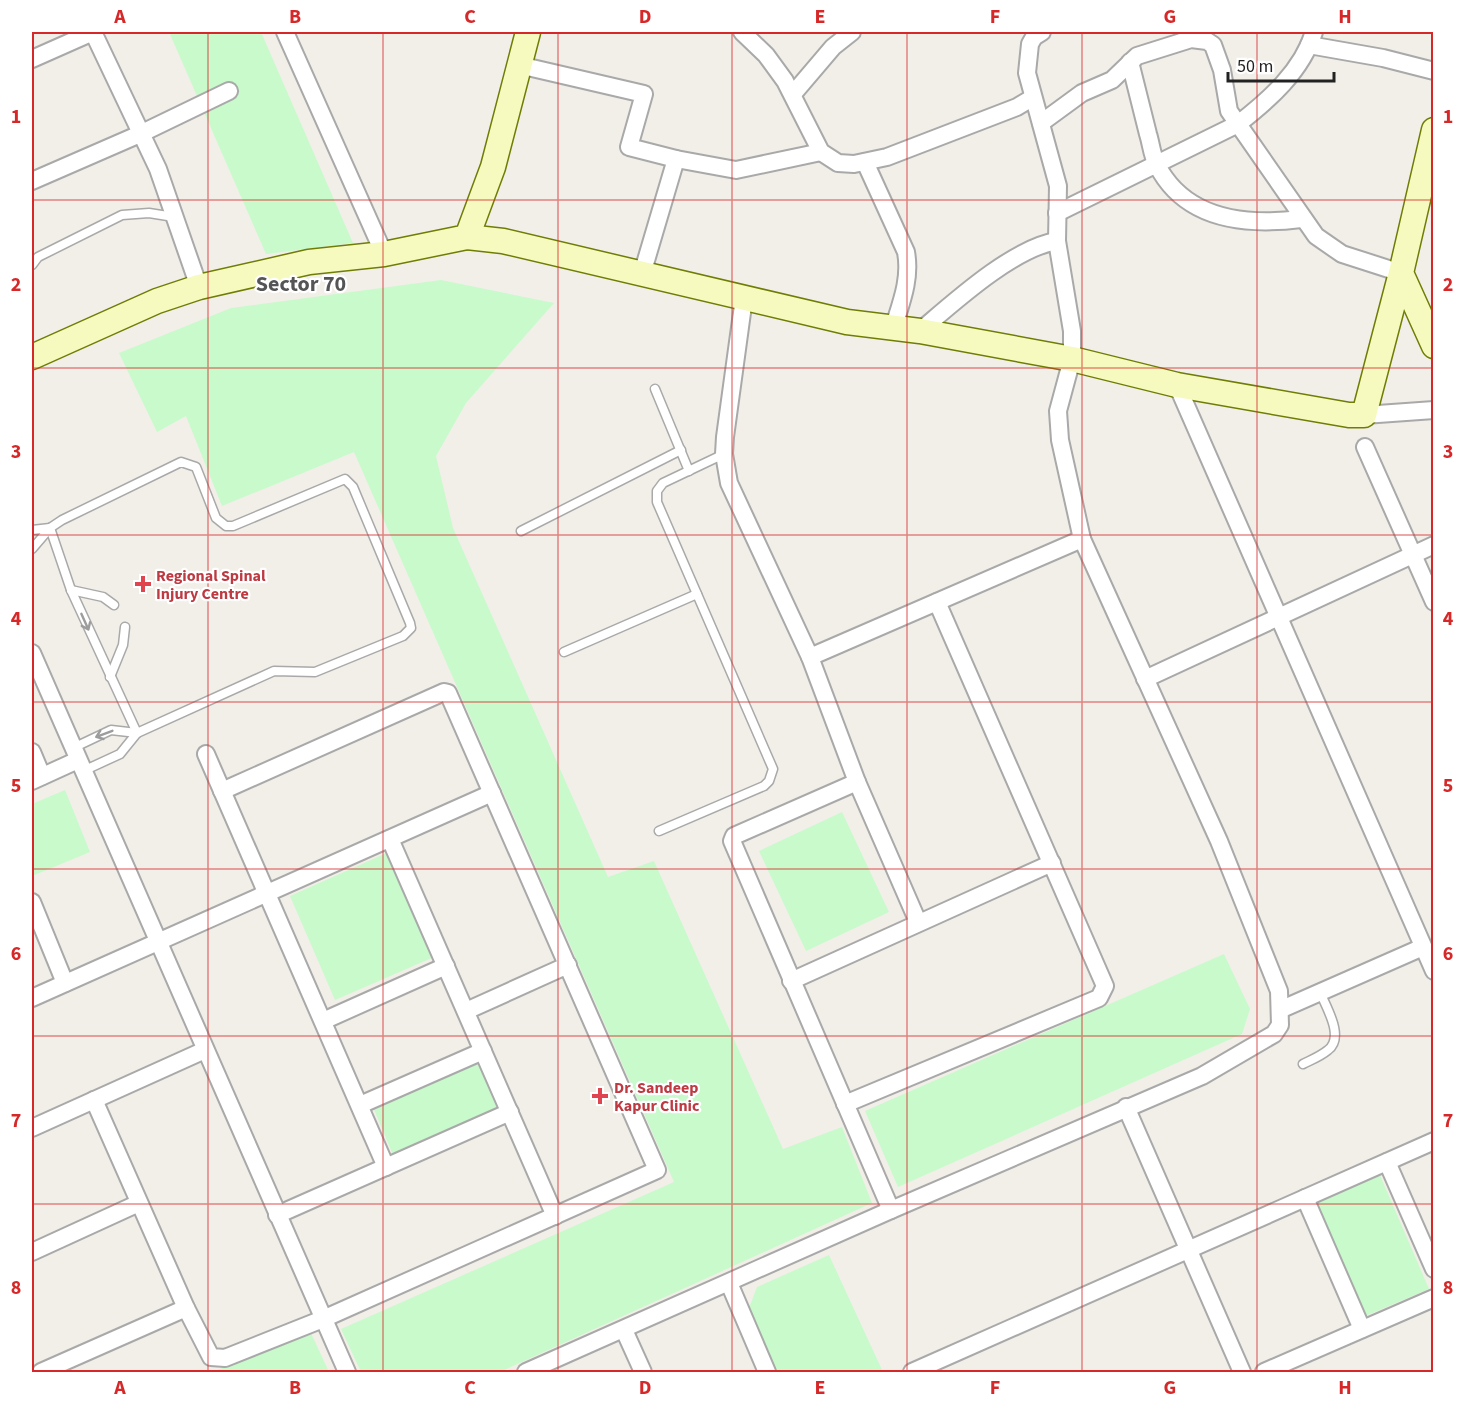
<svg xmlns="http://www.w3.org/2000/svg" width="1465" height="1404" viewBox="0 0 1465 1404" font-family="'Source Sans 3',sans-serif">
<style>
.park{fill:#c8facc}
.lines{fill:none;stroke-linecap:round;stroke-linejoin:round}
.lane-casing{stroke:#a9a9a9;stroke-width:11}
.street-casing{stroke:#a9a9a9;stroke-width:20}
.secondary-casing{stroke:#707d05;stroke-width:27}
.lane{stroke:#fff;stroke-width:8}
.street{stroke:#fff;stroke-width:16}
.secondary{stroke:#f7fabf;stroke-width:24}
.oneway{stroke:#9c9c9c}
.grid{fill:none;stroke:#d62828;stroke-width:1.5;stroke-opacity:0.55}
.health-dot{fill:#e0444e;stroke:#fff;stroke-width:2}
.labels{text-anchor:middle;stroke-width:4.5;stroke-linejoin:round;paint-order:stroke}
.health-label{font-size:16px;font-weight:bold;fill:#be3a42;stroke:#fff;text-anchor:start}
.district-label{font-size:22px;font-weight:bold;fill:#555;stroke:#fff}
.neatline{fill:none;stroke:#d62828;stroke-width:2}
.grid-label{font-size:20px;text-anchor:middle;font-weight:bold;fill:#d62828}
</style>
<rect width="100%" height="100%" fill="#f2efe9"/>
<!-- park -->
<g class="park">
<polygon points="169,32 261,32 353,243 266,254"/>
<polygon points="441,280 554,303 466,403 436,456 453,528 608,877 654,861 783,1149 842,1127 872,1203 500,1372 361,1372 341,1329 674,1182 354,452 222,506 186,416 157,432 119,353 231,308"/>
<polygon points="65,790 90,852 32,876 32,804"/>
<polygon points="842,812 889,912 806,951 759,851"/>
<polygon points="389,852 434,957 335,1000 290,896"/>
<polygon points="1224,954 1250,1009 1242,1034 898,1187 865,1111"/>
<polygon points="478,1061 498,1109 393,1155 373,1107"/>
<polygon points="1379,1173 1429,1289 1363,1317 1313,1202"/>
<polygon points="829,1255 883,1372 777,1372 749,1308 757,1287"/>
<polygon points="310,1331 329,1372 213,1372"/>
</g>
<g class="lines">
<!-- lane casing -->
<g class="lane-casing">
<g id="lane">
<polyline points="32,265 38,257 122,215 149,213 174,217"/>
<polyline points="655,389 689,471"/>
<polyline points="50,528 71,590 137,733"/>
<polyline points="32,530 50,528"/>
<polyline points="521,531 681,450"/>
<polyline points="32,549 50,528 62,520 181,462 196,467 216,518 226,526 233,526 345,479 353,487 410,623 411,628 403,636 315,672 274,671 137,733 111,730 73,748"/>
<polyline points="71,590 103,597 114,605"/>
<polyline points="564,652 697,594"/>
<polyline points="110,677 123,645 125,627"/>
<polyline points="83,771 120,754 137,733"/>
<polyline points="659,831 764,786 769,781 773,769 657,502 657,491 663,483 724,454"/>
<path d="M 1303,1064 C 1311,1060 1321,1056 1328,1050 C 1345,1037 1326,1007 1320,992"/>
</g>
</g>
<!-- street casing -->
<g class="street-casing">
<g id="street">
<polyline points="93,32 158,169 199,287"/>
<polyline points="285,32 384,254"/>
<polyline points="742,32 766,55 785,81 821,152 838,163 854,164 887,157 1017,107 1032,98"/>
<polyline points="1309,45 1383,58 1434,71"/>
<polyline points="32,59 93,32"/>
<path d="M 1130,62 C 1136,86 1142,110 1148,134 C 1151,143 1152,156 1157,165 C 1185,220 1246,226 1301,219"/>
<polyline points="519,65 644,94 629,147 676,159 642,274"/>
<polyline points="793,94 833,47 852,32"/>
<polyline points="1041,123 1082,93 1112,80 1137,56 1191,39 1207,41 1213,45 1222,70 1229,111 1316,236 1342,254 1401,273"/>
<polyline points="676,159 736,170 821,152"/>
<path d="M 865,162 L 906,252 C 911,279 901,303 893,329"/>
<polyline points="32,181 140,134 229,91"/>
<path d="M 1057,213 L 1238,124 C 1269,100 1302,71 1314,32"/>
<polyline points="744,298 725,437 724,454 729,483 810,657 857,782 918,922"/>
<path d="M 920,331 C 954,302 1013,248 1057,241"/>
<polyline points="1177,385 1434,971"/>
<polyline points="1364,415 1434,410"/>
<polyline points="1365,447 1434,602"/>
<polyline points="32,653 347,1372"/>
<polyline points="810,657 1082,539"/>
<polyline points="1145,679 1434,545"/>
<polyline points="32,752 42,776"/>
<polyline points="206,754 386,1167"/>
<polyline points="32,781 78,760"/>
<polyline points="857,782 734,836 732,841 891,1210"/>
<polyline points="390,839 555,1216"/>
<polyline points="32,902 65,983"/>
<polyline points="791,981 1052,863"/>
<polyline points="32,998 492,793"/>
<polyline points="1282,1009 1423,947"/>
<polyline points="466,1011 568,965"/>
<polyline points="323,1021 446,966"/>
<polyline points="94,1100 186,1308 211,1357 225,1358 323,1319 657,1170 448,693 444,692 222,791"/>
<polyline points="845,1104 1099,998 1105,986 937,602"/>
<polyline points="360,1105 483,1051"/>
<polyline points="1126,1107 1242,1372"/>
<polyline points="32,1128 205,1050"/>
<polyline points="1387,1162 1434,1269"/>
<polyline points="1305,1198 1362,1329"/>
<polyline points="277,1215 510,1112"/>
<polyline points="32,1252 139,1203"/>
<polyline points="729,1283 767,1372"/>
<polyline points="624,1330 643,1372"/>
<polyline points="41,1372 186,1308"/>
<polyline points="526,1372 891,1210 1202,1076 1274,1034 1280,1025 1279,991 1219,841 1082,539 1060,440 1058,411 1072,359 1072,331 1057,241 1058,186 1027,73 1030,44 1034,37 1042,32"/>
<polyline points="912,1372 1434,1141"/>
<polyline points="1264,1372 1434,1298"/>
</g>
</g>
<!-- secondary casing -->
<g class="secondary-casing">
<g id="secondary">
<polyline points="1434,130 1401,273 1434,346"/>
<polyline points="467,237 503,241 847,322 920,331 1072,359 1177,385 1349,415 1364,415 1401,273"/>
<polyline points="32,357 157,301 199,287 309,262 384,254 467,237 493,167 528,32"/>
</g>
</g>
<!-- lane -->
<use href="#lane" class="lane"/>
<!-- street -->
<use href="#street" class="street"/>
<!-- secondary -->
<use href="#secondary" class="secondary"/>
</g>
<!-- one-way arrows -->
<defs><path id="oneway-shaft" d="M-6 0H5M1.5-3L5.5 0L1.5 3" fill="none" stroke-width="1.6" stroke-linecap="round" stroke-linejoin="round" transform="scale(1.5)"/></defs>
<g class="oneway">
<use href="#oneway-shaft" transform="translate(85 622) rotate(66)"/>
<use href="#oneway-shaft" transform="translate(104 734) rotate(159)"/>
</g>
<!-- grid -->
<path class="grid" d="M 208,32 L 208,1372M 383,32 L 383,1372M 558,32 L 558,1372M 732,32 L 732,1372M 907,32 L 907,1372M 1082,32 L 1082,1372M 1257,32 L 1257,1372M 32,200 L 1434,200M 32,368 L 1434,368M 32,535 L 1434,535M 32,702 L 1434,702M 32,869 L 1434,869M 32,1036 L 1434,1036M 32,1204 L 1434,1204"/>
<!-- markers -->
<g class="health-dot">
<path d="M140 575h6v6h6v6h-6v6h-6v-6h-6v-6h6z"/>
<path d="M597 1087h6v6h6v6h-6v6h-6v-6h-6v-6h6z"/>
</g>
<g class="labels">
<!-- health labels -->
<g class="health-label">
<text x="156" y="581">Regional Spinal<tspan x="156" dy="18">Injury Centre</tspan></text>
<text x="614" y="1093">Dr. Sandeep<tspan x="614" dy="18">Kapur Clinic</tspan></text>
</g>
<!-- district labels -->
<g class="district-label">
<text x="301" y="291">Sector 70</text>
</g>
</g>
<!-- border -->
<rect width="1465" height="1404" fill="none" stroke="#ffffff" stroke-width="66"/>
<!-- scale -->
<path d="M1228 72v9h106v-9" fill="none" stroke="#222222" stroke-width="3"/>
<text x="1237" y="72" font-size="18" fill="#222222" stroke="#ffffff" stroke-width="4.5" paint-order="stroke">50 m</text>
<rect x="33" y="33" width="1399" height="1338" class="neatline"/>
<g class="grid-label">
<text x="120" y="23">A</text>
<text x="295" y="23">B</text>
<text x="470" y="23">C</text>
<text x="645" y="23">D</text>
<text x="820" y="23">E</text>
<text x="995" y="23">F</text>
<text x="1170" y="23">G</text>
<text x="1345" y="23">H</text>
<text x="16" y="123">1</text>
<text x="1448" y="123">1</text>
<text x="16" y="291">2</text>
<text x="1448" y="291">2</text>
<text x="16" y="458">3</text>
<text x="1448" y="458">3</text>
<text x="16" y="625">4</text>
<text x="1448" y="625">4</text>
<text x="16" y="792">5</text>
<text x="1448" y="792">5</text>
<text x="16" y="960">6</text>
<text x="1448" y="960">6</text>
<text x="16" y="1127">7</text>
<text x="1448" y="1127">7</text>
<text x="16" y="1294">8</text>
<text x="1448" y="1294">8</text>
<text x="120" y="1394">A</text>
<text x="295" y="1394">B</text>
<text x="470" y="1394">C</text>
<text x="645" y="1394">D</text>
<text x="820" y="1394">E</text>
<text x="995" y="1394">F</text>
<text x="1170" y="1394">G</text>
<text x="1345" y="1394">H</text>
</g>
</svg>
